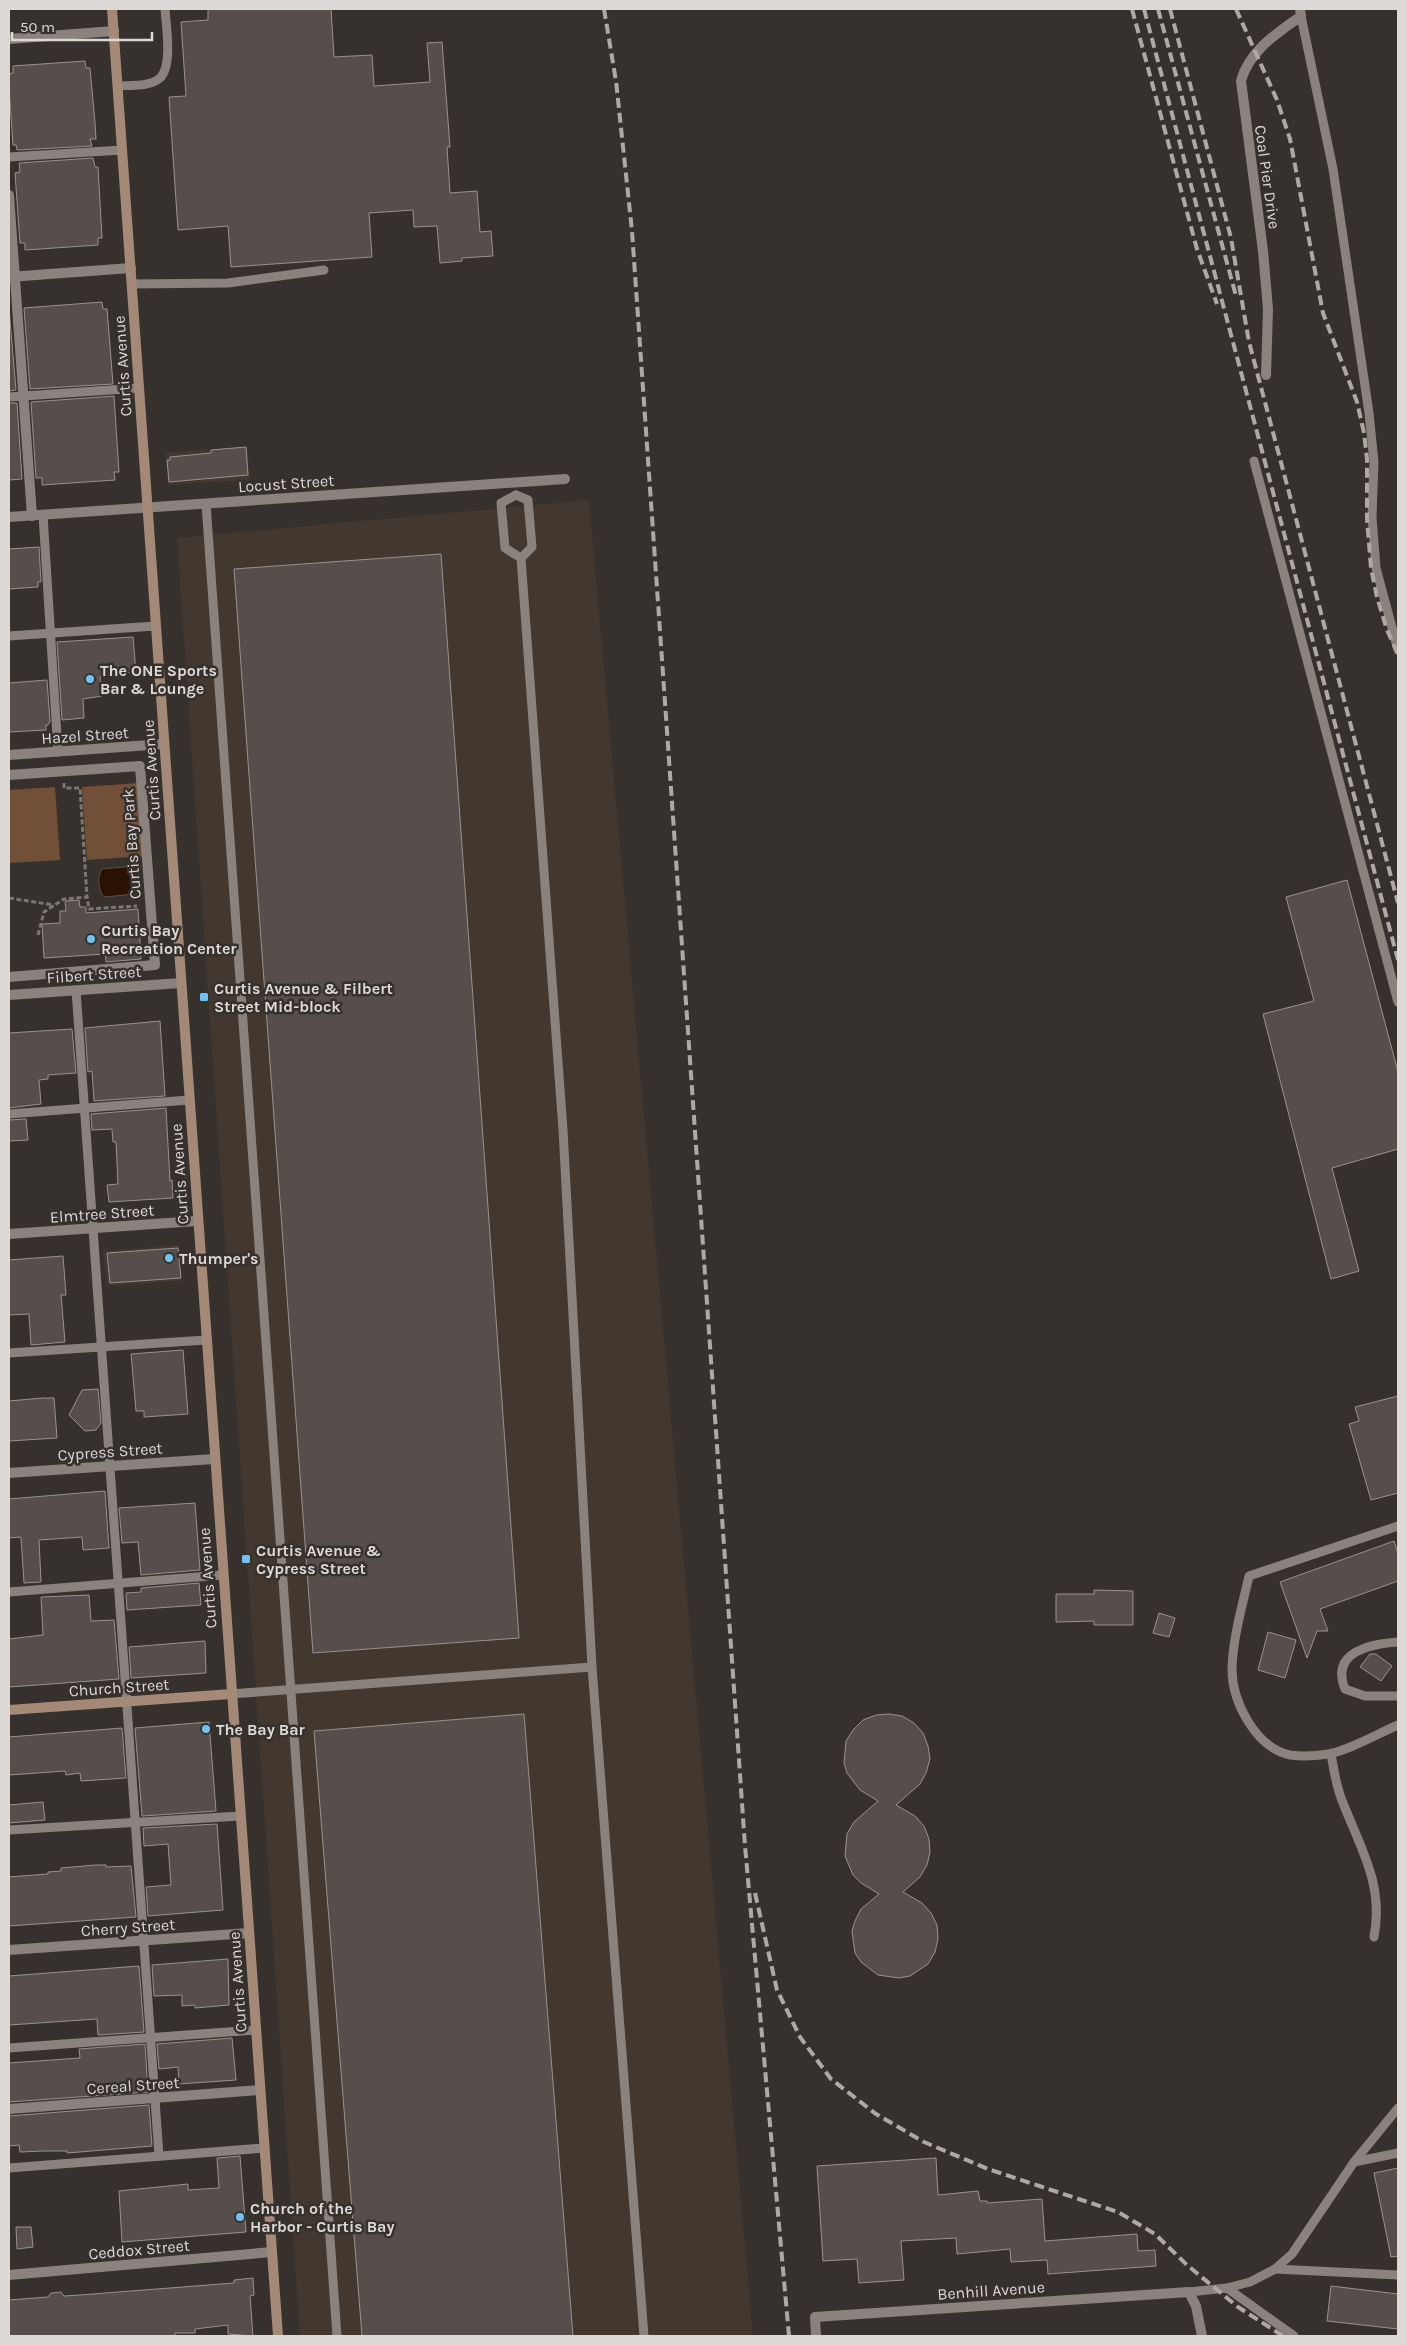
<svg xmlns="http://www.w3.org/2000/svg" width="1407" height="2345" viewBox="0 0 1407 2345" font-family="Karla,sans-serif">
<style>
.built{fill:#433830}
.green{fill:#725038}
.water{fill:#291202;stroke:#5f4e42}
.building{fill:#554e4a;stroke:#9a928d}
.lines{fill:none;stroke-linecap:round;stroke-linejoin:round}
.path{stroke:#7c7773;stroke-width:3;stroke-dasharray:5 2.5;stroke-linecap:butt}
.service{stroke:#89827d;stroke-width:9}
.pedestrian{stroke:#89827d;stroke-width:10}
.minor{stroke:#89827d;stroke-width:10}
.secondary{stroke:#a48976;stroke-width:10}
.rail{stroke:#aea9a6;stroke-width:4;stroke-dasharray:10 5;stroke-linecap:butt}
.poi-dot{fill:#6fc2f4;stroke:#37312d;stroke-width:2}
.labels{text-anchor:middle;stroke-width:5;stroke-linejoin:round;paint-order:stroke}
.street-label{font-size:16px;fill:#ddd9d6;stroke:#37312d}
.poi-label{font-size:16px;font-weight:bold;fill:#ddd9d6;stroke:#37312d;text-anchor:start}
</style>
<rect width="100%" height="100%" fill="#37312d"/>
<!-- built -->
<g class="built">
<polygon points="247,447 250,480 168,485 166,453"/>
<polygon points="589,500 753,2336 300,2336 177,538"/>
<polygon points="179,1245 181,1281 107,1286 103,1251"/>
</g>
<!-- green -->
<g class="green">
<polygon points="139,783 145,856 87,860 82,787"/>
<polygon points="55,787 60,860 9,863 9,790"/>
</g>
<!-- water -->
<path class="water" d="M 135,866 L 139,869 L 140,889 L 136,894 L 104,897 C 98,891 97,876 102,869 Z"/>
<!-- building -->
<g class="building">
<polygon points="208,9 331,9 334,57 372,55 374,86 430,82 427,43 442,42 450,147 447,147 450,193 477,191 480,232 491,231 493,256 462,258 462,261 440,263 437,226 414,227 413,210 369,213 372,257 231,267 228,226 178,230 169,97 186,96 181,22 208,20"/>
<polygon points="85,61 86,68 90,68 95,123 96,139 90,139 92,146 17,150 16,145 13,145 9,87 9,74 13,73 13,66"/>
<polygon points="93,158 95,167 98,167 102,238 98,238 98,245 25,250 25,243 20,243 15,173 20,172 19,163"/>
<polygon points="102,302 103,309 107,309 113,384 30,389 24,308"/>
<polygon points="9,309 16,390 9,391"/>
<polygon points="114,396 119,472 114,472 115,480 42,485 42,478 36,478 31,402"/>
<polygon points="9,403 17,403 22,479 9,480"/>
<polygon points="246,447 248,475 169,482 167,460 170,460 170,457 211,453 211,450"/>
<polygon points="39,547 41,582 38,582 38,587 9,589 9,549"/>
<polygon points="441,554 519,1638 313,1653 234,569"/>
<polygon points="133,637 136,672 107,674 107,676 100,677 102,696 83,699 84,718 62,720 57,642"/>
<polygon points="47,680 50,721 48,725 46,725 46,730 9,732 9,683"/>
<polygon points="1347,880 1398,1072 1398,1149 1332,1168 1359,1271 1331,1279 1263,1014 1314,1001 1286,897"/>
<polygon points="79,900 80,907 86,907 86,913 138,909 141,959 106,962 105,954 44,958 42,924 60,923 60,911 66,911 65,901"/>
<polygon points="160,1021 165,1096 94,1101 92,1071 88,1072 85,1028"/>
<polygon points="72,1029 76,1073 48,1075 48,1079 39,1080 41,1104 9,1108 9,1033"/>
<polygon points="166,1108 170,1181 172,1180 173,1198 109,1202 107,1185 118,1184 116,1142 113,1142 112,1129 92,1130 91,1114"/>
<polygon points="26,1119 28,1140 9,1141 9,1120"/>
<polygon points="178,1248 181,1278 110,1283 107,1253"/>
<polygon points="63,1256 66,1295 61,1295 65,1342 31,1345 29,1314 9,1315 9,1260"/>
<polygon points="183,1350 188,1414 144,1417 144,1411 136,1411 131,1354"/>
<polygon points="98,1389 101,1423 96,1430 85,1431 69,1415 82,1390"/>
<polygon points="1398,1396 1398,1493 1371,1500 1349,1424 1359,1421 1355,1407"/>
<polygon points="43,1398 54,1398 57,1438 9,1441 9,1401"/>
<polygon points="105,1491 109,1548 83,1550 82,1537 39,1540 41,1582 24,1583 21,1537 9,1538 9,1499"/>
<polygon points="195,1503 200,1570 141,1575 138,1542 122,1543 119,1508"/>
<polygon points="1394,1541 1398,1554 1398,1581 1320,1609 1328,1631 1317,1631 1307,1658 1280,1582"/>
<polygon points="199,1583 201,1605 127,1610 126,1593 141,1592 141,1588"/>
<polygon points="1094,1590 1133,1591 1133,1625 1094,1625 1094,1621 1056,1622 1056,1594 1094,1594"/>
<polygon points="89,1595 91,1621 114,1620 119,1679 9,1687 9,1639 43,1635 41,1597"/>
<polygon points="1159,1613 1175,1618 1169,1637 1153,1633"/>
<polygon points="1268,1632 1296,1640 1285,1678 1258,1670"/>
<polygon points="205,1641 206,1673 131,1678 129,1647"/>
<polygon points="1370,1654 1376,1654 1392,1666 1381,1681 1360,1667"/>
<polygon points="524,1714 573,2336 362,2336 314,1731"/>
<polygon points="889,1714 902,1716 914,1723 923,1733 928,1746 930,1759 926,1773 920,1784 896,1805 915,1816 924,1826 929,1839 930,1852 927,1865 920,1877 903,1892 922,1903 931,1913 937,1925 938,1939 935,1952 928,1964 910,1976 899,1978 878,1975 861,1962 855,1953 852,1931 855,1921 861,1909 879,1894 861,1883 853,1875 845,1856 847,1834 854,1822 878,1801 860,1790 847,1773 844,1763 846,1741 853,1730 863,1720 876,1715"/>
<polygon points="209,1722 216,1811 142,1816 135,1728"/>
<polygon points="122,1728 126,1778 81,1781 80,1773 66,1775 65,1771 9,1775 9,1737"/>
<polygon points="43,1802 45,1820 9,1823 9,1805"/>
<polygon points="217,1824 223,1910 148,1916 146,1887 171,1885 168,1844 144,1846 143,1828"/>
<polygon points="96,1865 106,1865 106,1867 131,1866 136,1917 9,1926 9,1877 48,1874 48,1872 61,1871 61,1868"/>
<polygon points="228,1959 229,2005 195,2008 195,2005 182,2006 182,1995 154,1996 152,1965"/>
<polygon points="139,1966 144,2032 98,2035 97,2019 9,2025 9,1976"/>
<polygon points="232,2038 236,2080 179,2084 178,2067 159,2069 157,2044"/>
<polygon points="145,2044 148,2092 9,2102 9,2063 80,2058 79,2049"/>
<polygon points="149,2105 152,2146 67,2153 67,2151 44,2151 20,2152 19,2145 9,2146 9,2116"/>
<polygon points="240,2156 246,2232 122,2242 119,2191 188,2184 188,2190 219,2188 217,2158"/>
<polygon points="936,2158 938,2195 978,2191 980,2201 987,2201 987,2203 1042,2199 1045,2241 1137,2234 1138,2251 1155,2250 1156,2266 1048,2274 1047,2260 1011,2262 1010,2249 957,2254 956,2238 901,2241 904,2280 859,2283 857,2259 823,2261 817,2166"/>
<polygon points="1398,2168 1398,2256 1391,2257 1374,2173"/>
<polygon points="16,2227 31,2227 33,2247 17,2249"/>
<polygon points="253,2278 254,2295 250,2296 253,2336 228,2334 228,2325 195,2329 195,2333 175,2333 175,2336 9,2336 9,2300 48,2297 51,2293 61,2292 64,2296 80,2295 234,2283 234,2280"/>
<polygon points="1331,2286 1398,2294 1398,2329 1327,2321"/>
</g>
<g class="lines">
<!-- path -->
<g class="path">
<polyline points="64,783 64,788 80,788 87,897"/>
<polyline points="9,898 54,905"/>
<polyline points="38,935 44,912 64,899 87,897 89,909 137,906"/>
</g>
<!-- service -->
<g class="service">
<polyline points="1301,16 1333,169 1369,413 1374,462 1372,517 1376,568 1398,650"/>
<path d="M 118,86 C 130,85 150,87 160,78 C 173,66 166,25 165,9"/>
<polyline points="9,157 122,150"/>
<polyline points="132,284 228,283 324,270"/>
<polyline points="9,397 139,388"/>
<polyline points="1254,461 1398,1002"/>
<polyline points="516,495 528,500 532,547 521,558 563,1130 592,1667 644,2336"/>
<polyline points="516,495 501,503 505,548 521,558"/>
<polyline points="206,504 337,2336"/>
<polyline points="43,515 58,752"/>
<polyline points="9,636 155,626"/>
<polyline points="76,990 159,2156"/>
<polyline points="9,1114 189,1100"/>
<polyline points="9,1353 206,1340"/>
<path d="M 1398,1526 L 1249,1576 C 1242,1607 1233,1637 1232,1669 C 1232,1702 1256,1748 1290,1755 C 1303,1757 1316,1756 1328,1754 C 1348,1751 1379,1733 1398,1725"/>
<polyline points="9,1592 222,1575"/>
<path d="M 1398,1642 C 1370,1644 1330,1652 1345,1689 L 1365,1696 L 1398,1696"/>
<polyline points="231,1694 592,1667"/>
<path d="M 1331,1754 C 1334,1770 1336,1787 1343,1803 C 1361,1849 1384,1885 1374,1937"/>
<polyline points="9,1830 240,1816"/>
<polyline points="9,2048 255,2030"/>
<polyline points="1354,2162 1398,2153"/>
<polyline points="9,2168 264,2148"/>
<polyline points="1275,2269 1398,2275"/>
<polyline points="1227,2288 1250,2282 1275,2269 1292,2254 1354,2162 1398,2108"/>
<polyline points="1189,2292 1227,2288 1294,2336"/>
</g>
<!-- pedestrian -->
<polyline class="pedestrian" points="9,775 140,766 155,965 9,977"/>
<!-- minor -->
<g class="minor">
<polyline points="9,39 114,31"/>
<polyline points="9,195 32,516"/>
<polyline points="9,277 131,268"/>
<path d="M 1266,375 L 1268,309 L 1263,251 L 1241,81 C 1249,51 1277,33 1301,16 L 1300,9"/>
<polyline points="9,517 565,479"/>
<polyline points="9,755 164,744"/>
<polyline points="9,995 181,983"/>
<polyline points="9,1234 197,1221"/>
<polyline points="9,1473 214,1459"/>
<polyline points="9,1950 249,1933"/>
<polyline points="9,2109 260,2090"/>
<polyline points="9,2275 272,2252"/>
<polyline points="816,2336 815,2317 1189,2292 1196,2306 1202,2336"/>
</g>
<!-- secondary -->
<g class="secondary">
<polyline points="112,9 278,2336"/>
<polyline points="9,1710 231,1694"/>
</g>
<!-- rail -->
<g class="rail">
<polyline points="604,9 616,81 632,231 745,1846 789,2336"/>
<polyline points="1132,9 1197,249 1217,304"/>
<polyline points="1144,9 1398,960"/>
<polyline points="1158,9 1236,296"/>
<polyline points="1170,9 1231,238 1249,342 1398,903"/>
<polyline points="1236,9 1277,100 1290,139 1323,313 1357,402 1364,433 1367,459 1367,519 1371,568 1377,597 1387,630 1398,654"/>
<polyline points="755,1893 777,1990 800,2037 831,2079 876,2114 924,2142 988,2169 1118,2212 1155,2234 1187,2265 1238,2307 1283,2336"/>
</g>
</g>
<!-- markers -->
<g class="poi-dot">
<circle cx="90" cy="679" r="5"/>
<circle cx="91" cy="939" r="5"/>
<rect x="199" y="992" width="10" height="10" rx="2.5"/>
<circle cx="169" cy="1258" r="5"/>
<rect x="241" y="1554" width="10" height="10" rx="2.5"/>
<circle cx="206" cy="1729" r="5"/>
<circle cx="240" cy="2217" r="5"/>
</g>
<g class="labels">
<!-- street labels -->
<g class="street-label">
<text transform="translate(1268 177) rotate(82)" y="6">Coal Pier Drive</text>
<text transform="translate(122 366) rotate(-94)" y="6">Curtis Avenue</text>
<text transform="translate(286 483) rotate(-4)" y="6">Locust Street</text>
<text transform="translate(85 735) rotate(-4)" y="6">Hazel Street</text>
<text transform="translate(151 770) rotate(-94)" y="6">Curtis Avenue</text>
<text transform="translate(131 844) rotate(-94)" y="6">Curtis Bay Park</text>
<text transform="translate(94 974) rotate(-4)" y="6">Filbert Street</text>
<text transform="translate(179 1174) rotate(-94)" y="6">Curtis Avenue</text>
<text transform="translate(102 1213) rotate(-4)" y="6">Elmtree Street</text>
<text transform="translate(110 1451) rotate(-4)" y="6">Cypress Street</text>
<text transform="translate(207 1578) rotate(-94)" y="6">Curtis Avenue</text>
<text transform="translate(119 1687) rotate(-4)" y="6">Church Street</text>
<text transform="translate(128 1927) rotate(-4)" y="6">Cherry Street</text>
<text transform="translate(237 1982) rotate(-94)" y="6">Curtis Avenue</text>
<text transform="translate(133 2085) rotate(-4)" y="6">Cereal Street</text>
<text transform="translate(139 2249) rotate(-5)" y="6">Ceddox Street</text>
<text transform="translate(991 2290) rotate(-4)" y="6">Benhill Avenue</text>
</g>
<!-- poi labels -->
<g class="poi-label">
<text x="100" y="676">The ONE Sports<tspan x="100" dy="18">Bar &amp; Lounge</tspan></text>
<text x="101" y="936">Curtis Bay<tspan x="101" dy="18">Recreation Center</tspan></text>
<text x="214" y="994">Curtis Avenue &amp; Filbert<tspan x="214" dy="18">Street Mid-block</tspan></text>
<text x="179" y="1264">Thumper's</text>
<text x="256" y="1556">Curtis Avenue &amp;<tspan x="256" dy="18">Cypress Street</tspan></text>
<text x="216" y="1735">The Bay Bar</text>
<text x="250" y="2214">Church of the<tspan x="250" dy="18">Harbor - Curtis Bay</tspan></text>
</g>
</g>
<!-- border -->
<rect width="1407" height="2345" fill="none" stroke="#ddd9d6" stroke-width="20"/>
<!-- scale -->
<path d="M12 32v8h140v-8" fill="none" stroke="#ddd9d6" stroke-width="2.5"/>
<text x="20" y="32" font-size="15" fill="#ddd9d6" stroke="#37312d" stroke-width="4" paint-order="stroke">50 m</text>
</svg>
